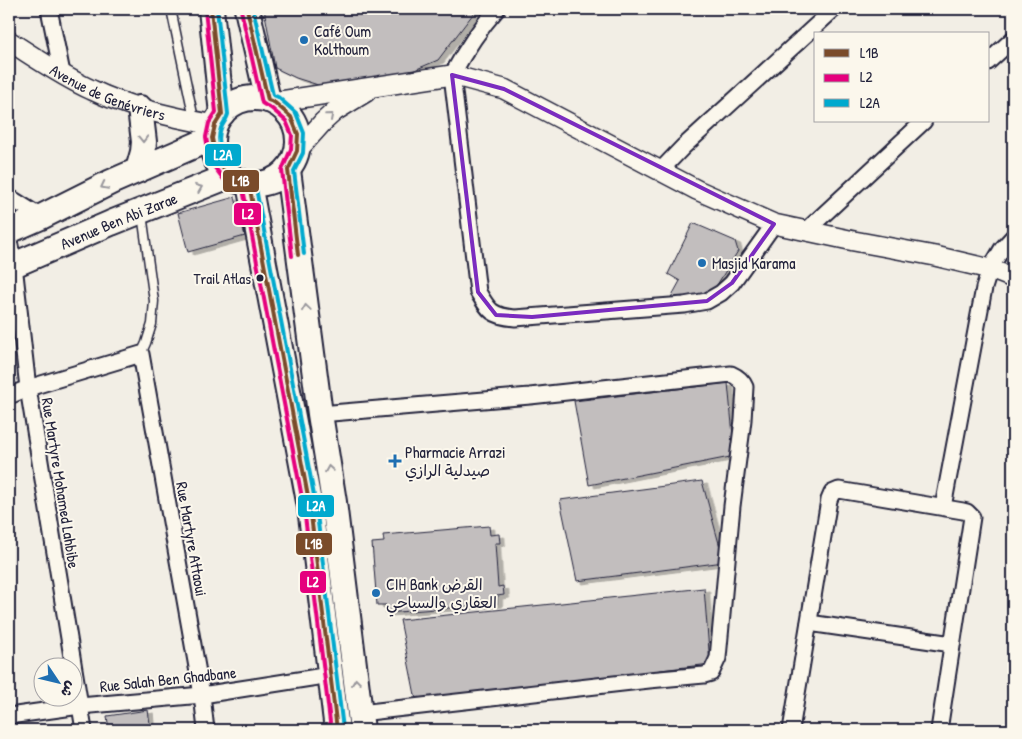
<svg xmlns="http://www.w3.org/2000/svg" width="1022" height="739" viewBox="0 0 1022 739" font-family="'Patrick Hand','Playpen Sans Arabic',sans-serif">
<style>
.building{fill:#c2bebe;stroke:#22223b;filter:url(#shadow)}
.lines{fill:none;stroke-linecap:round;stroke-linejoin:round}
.service-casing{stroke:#22223b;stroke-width:11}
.minor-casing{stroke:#22223b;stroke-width:19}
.tertiary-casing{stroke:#22223b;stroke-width:22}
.primary-casing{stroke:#22223b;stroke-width:28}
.service{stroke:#fbf7ec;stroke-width:8}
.minor{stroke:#fbf7ec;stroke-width:15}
.tertiary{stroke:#fbf7ec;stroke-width:19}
.primary{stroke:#fbf7ec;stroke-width:24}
.bus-1-casing{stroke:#fbf7ec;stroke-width:8}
.bus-2-casing{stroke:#fbf7ec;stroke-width:8}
.bus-3-casing{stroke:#fbf7ec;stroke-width:8}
.bus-1{stroke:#7a4b2a;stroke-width:4}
.bus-2{stroke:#e5007d;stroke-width:4}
.bus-3{stroke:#00a9ce;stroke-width:4}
.oneway{stroke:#99979c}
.marked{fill:none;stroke:#7b2cbf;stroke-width:4;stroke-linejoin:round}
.poi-dot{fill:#1f6fb2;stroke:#fbf7ec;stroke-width:2}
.bus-dot{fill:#22223b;stroke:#fbf7ec;stroke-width:2}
.labels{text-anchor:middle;stroke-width:4;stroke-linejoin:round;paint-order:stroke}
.bus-label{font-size:15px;fill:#22223b;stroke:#fbf7ec;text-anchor:end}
.poi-label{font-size:16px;fill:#22223b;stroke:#fbf7ec;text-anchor:start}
.street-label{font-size:16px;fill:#22223b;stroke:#fbf7ec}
.line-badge{stroke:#fbf7ec;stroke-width:2}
.badge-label{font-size:14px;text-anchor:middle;font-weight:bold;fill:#fff}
</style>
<defs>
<filter id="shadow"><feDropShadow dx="5.5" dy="3" stdDeviation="0" flood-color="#0004"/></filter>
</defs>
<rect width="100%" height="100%" fill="#f2eee5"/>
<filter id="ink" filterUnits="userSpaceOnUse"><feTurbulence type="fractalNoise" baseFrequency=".02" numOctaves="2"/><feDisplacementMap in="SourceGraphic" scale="10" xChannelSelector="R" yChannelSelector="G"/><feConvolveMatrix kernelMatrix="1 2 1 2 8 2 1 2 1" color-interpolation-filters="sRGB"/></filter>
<g filter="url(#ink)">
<!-- building -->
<g class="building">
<polygon points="264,9 475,9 473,14 438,60 377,86 337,91 296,78 275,68"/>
<polygon points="235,197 245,236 188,252 178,213"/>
<polygon points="693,223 735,241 738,251 707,301 669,301 680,281 668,274"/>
<polygon points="728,383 735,456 589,485 574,401"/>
<polygon points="702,481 724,562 577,581 560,500"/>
<polygon points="489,526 490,535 499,534 500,543 495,543 498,587 503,586 504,595 497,596 497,604 386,613 386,605 377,605 372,543 384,542 383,535"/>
<polygon points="704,588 710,664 416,700 400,620"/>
<polygon points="148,710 151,730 109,730 107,716"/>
</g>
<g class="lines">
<!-- service casing -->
<g class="service-casing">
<g id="service">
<polyline points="171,9 194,119"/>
<polyline points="141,354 146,343 152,324 154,301 142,214"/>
</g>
</g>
<!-- minor casing -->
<g class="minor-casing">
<g id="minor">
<polyline points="49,9 62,73"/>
<path d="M 497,9 C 479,29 465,51 452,75 L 478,292 C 489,311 492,316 515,318 L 684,305 L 707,301 L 721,293 L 732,283 L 774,224"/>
<polyline points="988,62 1013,39"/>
<polyline points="660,171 683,147 834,9"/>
<polyline points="9,197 41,217"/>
<polyline points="806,231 924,121"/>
<polyline points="9,241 14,265 28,388 84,730"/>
<polyline points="9,396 28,388 141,354 202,695 206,730"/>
<path d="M 320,414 L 530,396 L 731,374 C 738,377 742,380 745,387 L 743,420 L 732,506 L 718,658 L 711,673 L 704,675 L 649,680 L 360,713"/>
<polyline points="943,507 984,288 990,269 1002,249 1013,237"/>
<polyline points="809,623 952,644"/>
<polyline points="9,716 80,706 202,695 330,675"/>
<polyline points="791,730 829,500 832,493 839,490 963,511 967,512 972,517 939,730"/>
</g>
</g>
<!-- tertiary casing -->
<g class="tertiary-casing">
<g id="tertiary">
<path id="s1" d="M 9,41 C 36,58 63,77 92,90 C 129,108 175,118 215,125"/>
<polyline points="274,102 452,75 504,89 697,190 774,224 854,241 935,256 990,269 1013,278"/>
<polyline points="297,151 323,122 335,111 366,92"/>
</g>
</g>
<!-- primary casing -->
<g class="primary-casing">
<g id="primary">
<polyline points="211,9 222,114"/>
<polyline points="247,9 268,100"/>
<circle cx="255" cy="141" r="43"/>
<polyline points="138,170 143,152 144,142 140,108"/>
<polyline points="288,170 320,414 334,502 362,730"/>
<polyline points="249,184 310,507 337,730"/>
<polyline points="9,231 41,217 111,182 212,138"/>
<path id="s2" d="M 9,267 L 111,223 L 229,176"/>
</g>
</g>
<!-- service -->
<use href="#service" class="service"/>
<!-- minor -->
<use href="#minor" class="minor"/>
<!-- tertiary -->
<use href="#tertiary" class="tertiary"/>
<!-- primary -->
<use href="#primary" class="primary"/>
<!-- bus-1 casing -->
<g class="bus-1-casing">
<g id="bus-1">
<polyline points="211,9 222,114 215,125 212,138 216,159 229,176 249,184 310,507 337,730"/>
<polyline points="247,9 268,100 274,102 291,117 298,134 297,151 288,170 298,255"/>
</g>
</g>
<!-- bus-2 casing -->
<g class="bus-2-casing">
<g id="bus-2">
<polyline points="205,10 216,112 209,123 206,137 210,161 225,181 243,189 304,508 331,730"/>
<polyline points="241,10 262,103 265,105 271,108 286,121 292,135 291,149 282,170 292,256"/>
</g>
</g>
<!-- bus-3 casing -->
<g class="bus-3-casing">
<g id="bus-3">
<path d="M 217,9 L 228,114 C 227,119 223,123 221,128 C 216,141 222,164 235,171 C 242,176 251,175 255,183 L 316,506 L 343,729"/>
<polyline points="253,9 273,95 278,97 296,113 304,133 303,153 294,171 304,254"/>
</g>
</g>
<!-- bus-1 -->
<use href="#bus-1" class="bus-1"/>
<!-- bus-2 -->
<use href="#bus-2" class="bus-2"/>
<!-- bus-3 -->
<use href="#bus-3" class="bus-3"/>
</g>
<!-- one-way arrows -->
<defs><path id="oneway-chevron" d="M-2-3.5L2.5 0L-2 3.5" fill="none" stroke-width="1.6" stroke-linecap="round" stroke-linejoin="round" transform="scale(1.25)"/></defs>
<g class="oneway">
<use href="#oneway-chevron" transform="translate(330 116) rotate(-41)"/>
<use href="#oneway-chevron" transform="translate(143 139) rotate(89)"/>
<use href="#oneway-chevron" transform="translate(104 186) rotate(153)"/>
<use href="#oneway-chevron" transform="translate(199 188) rotate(-22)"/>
<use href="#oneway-chevron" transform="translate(306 308) rotate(-98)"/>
<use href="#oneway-chevron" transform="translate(329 469) rotate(-99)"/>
<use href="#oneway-chevron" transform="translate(356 682) rotate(-97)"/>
</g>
</g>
<!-- marked area -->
<path class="marked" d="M 452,75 L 504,89 L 774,224 L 732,283 L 707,301 L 532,317 L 496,315 L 478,292 Z"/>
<!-- markers -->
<g class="poi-dot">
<circle cx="304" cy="40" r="5"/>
<circle cx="702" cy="263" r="5"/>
<path d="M392.5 453.5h5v5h5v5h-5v5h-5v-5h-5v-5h5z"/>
<circle cx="376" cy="593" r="5"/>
</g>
<circle class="bus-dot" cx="260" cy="278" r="4.5"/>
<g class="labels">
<!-- bus labels -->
<g class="bus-label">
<text x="251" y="284">Trail Atlas</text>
</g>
<!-- poi labels -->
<g class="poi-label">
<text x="314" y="37">Café Oum<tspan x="314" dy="18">Kolthoum</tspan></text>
<text x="712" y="269">Masjid Karama</text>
<text x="405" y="458">Pharmacie Arrazi<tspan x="405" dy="18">صيدلية الرازي</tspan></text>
<text x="386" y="590">CIH Bank القرض<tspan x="386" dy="18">العقاري والسياحي</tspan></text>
</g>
<!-- street labels -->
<g class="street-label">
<text dy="6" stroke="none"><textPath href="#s1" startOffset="112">Avenue de Genévriers</textPath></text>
<text dy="6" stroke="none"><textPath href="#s2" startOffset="119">Avenue Ben Abi Zarae</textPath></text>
<text transform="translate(61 483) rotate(81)" y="6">Rue Martyre Mohamed Lahbibe</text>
<text transform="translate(192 539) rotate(80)" y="6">Rue Martyre Attaoui</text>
<text transform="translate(168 679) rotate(-6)" y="6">Rue Salah Ben Ghadbane</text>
</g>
</g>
<g class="line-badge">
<rect x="204" y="143" width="38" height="24" rx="5" fill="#00a9ce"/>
<rect x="222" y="169" width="38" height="24" rx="5" fill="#7a4b2a"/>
<rect x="233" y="202" width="29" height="24" rx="5" fill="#e5007d"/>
<rect x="297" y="494" width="38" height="24" rx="5" fill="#00a9ce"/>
<rect x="295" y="532" width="38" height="24" rx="5" fill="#7a4b2a"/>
<rect x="299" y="570" width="28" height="24" rx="5" fill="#e5007d"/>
</g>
<g class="badge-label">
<text x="223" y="160">L2A</text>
<text x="241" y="186">L1B</text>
<text x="248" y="219">L2</text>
<text x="316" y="511">L2A</text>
<text x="314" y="549">L1B</text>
<text x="313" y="587">L2</text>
</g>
<!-- margin -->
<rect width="1022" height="739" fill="none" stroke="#fbf7ec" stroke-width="30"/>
<rect x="15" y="15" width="992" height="709" fill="none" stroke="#22223b" stroke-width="2" filter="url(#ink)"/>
<!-- legend -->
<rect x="814" y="32" width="175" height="90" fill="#fbf7ec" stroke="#a4a2a5"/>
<rect x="824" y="49" width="25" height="8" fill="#7a4b2a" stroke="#a4a2a5"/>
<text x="860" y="58" font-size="15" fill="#22223b">L1B</text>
<rect x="824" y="74" width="25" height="8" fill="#e5007d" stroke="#a4a2a5"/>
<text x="860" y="82" font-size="15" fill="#22223b">L2</text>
<rect x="824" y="99" width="25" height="8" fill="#00a9ce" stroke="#a4a2a5"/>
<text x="860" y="108" font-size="15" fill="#22223b">L2A</text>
<!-- north arrow -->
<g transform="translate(58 682) rotate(125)"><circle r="24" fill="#fbf7ec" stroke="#a4a2a5"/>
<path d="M0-4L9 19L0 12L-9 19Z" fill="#1f6fb2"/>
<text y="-8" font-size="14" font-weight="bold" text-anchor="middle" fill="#22223b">ش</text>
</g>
</svg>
